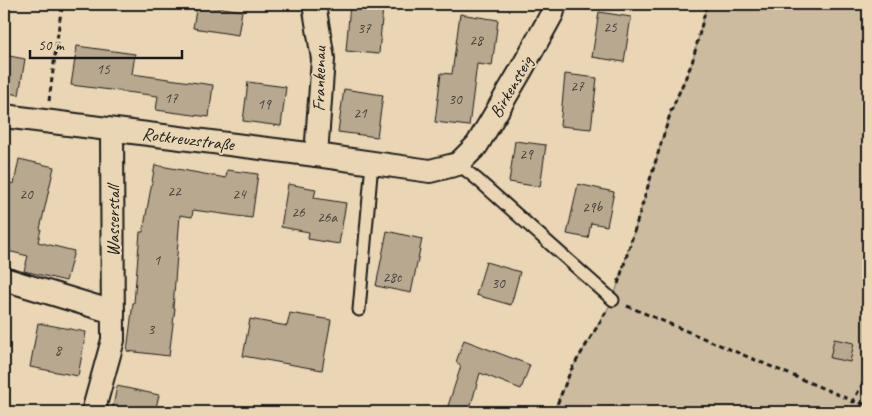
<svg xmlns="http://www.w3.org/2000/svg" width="872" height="416" viewBox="0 0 872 416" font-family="Caveat,sans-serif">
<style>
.green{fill:#ccbb9e;stroke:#746c5d}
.building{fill:#b8a88f;stroke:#1c1c1c}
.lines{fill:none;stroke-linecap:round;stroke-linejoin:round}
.lane-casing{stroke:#1c1c1c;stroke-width:15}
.street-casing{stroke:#1c1c1c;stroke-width:26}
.path{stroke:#1c1c1c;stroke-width:3;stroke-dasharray:5 4;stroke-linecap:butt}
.lane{stroke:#ead6b4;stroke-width:11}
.street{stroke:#ead6b4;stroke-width:22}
.labels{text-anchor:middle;stroke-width:4;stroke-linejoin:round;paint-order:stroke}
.number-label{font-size:15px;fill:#433f39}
.street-label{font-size:18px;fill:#1c1c1c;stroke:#ead6b4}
</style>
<rect width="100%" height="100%" fill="#ead6b4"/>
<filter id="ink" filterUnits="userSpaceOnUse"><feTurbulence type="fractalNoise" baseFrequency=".02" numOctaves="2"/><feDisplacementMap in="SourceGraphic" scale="10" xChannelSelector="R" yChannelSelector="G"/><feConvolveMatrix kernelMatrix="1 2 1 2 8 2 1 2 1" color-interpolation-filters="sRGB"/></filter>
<g filter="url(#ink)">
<!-- green -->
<polygon class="green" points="707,4 868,4 868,412 553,412 571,370 613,300 671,111 692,63"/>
<!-- building -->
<g class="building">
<polygon points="197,4 242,11 238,35 193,28"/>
<polygon points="350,4 383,6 379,54 346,51"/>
<polygon points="599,12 631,17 624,62 592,57"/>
<polygon points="460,14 498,20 492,66 477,64 469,126 435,122 441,73 452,74"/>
<polygon points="77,46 135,54 132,74 213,85 209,117 156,110 158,96 71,85"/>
<polygon points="4,55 25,59 19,95 4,92"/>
<polygon points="565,74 597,78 591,129 560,126"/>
<polygon points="248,82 286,87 281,126 243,121"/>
<polygon points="344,89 383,95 377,137 338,132"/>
<polygon points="515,141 546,145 540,187 509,182"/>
<polygon points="19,159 54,167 40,229 41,229 38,242 74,251 66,281 24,271 28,256 4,250 4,181 14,184"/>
<polygon points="155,165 226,178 227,170 258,174 252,218 193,210 192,217 180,215 173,308 175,308 169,356 127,351 133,303 134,303 140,232 143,232"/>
<polygon points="288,184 316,189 314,198 346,203 339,244 308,239 309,232 281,227"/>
<polygon points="578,184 614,192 607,226 591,223 588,238 567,234"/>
<polygon points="387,231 422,239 411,293 376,286"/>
<polygon points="486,262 520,272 511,305 476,295"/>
<polygon points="290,313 331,320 322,370 243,356 250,319 287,326"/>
<polygon points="38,323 86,332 78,376 30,367"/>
<polygon points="834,339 854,343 850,362 830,358"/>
<polygon points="464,340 530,365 521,389 480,373 469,412 446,412 461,366 456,362"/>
<polygon points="117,386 159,395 155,412 112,412"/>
</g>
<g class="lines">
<!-- lane casing -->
<g class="lane-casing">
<g id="lane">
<polyline points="458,164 478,180 613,300"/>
<polyline points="359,310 372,163"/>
</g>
</g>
<!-- street casing -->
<g class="street-casing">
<g id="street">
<polyline points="314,4 323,59 316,155"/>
<polyline points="4,116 316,155 430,171 458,164 477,145 520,72 552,14 555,4"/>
<polyline points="4,279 113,312"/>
<polyline points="93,412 113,340 112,130"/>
</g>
</g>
<!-- path -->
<g class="path">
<polyline points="49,101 60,18 63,4"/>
<polyline points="618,284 671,111 692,63 707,4"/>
<polyline points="627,306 853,401 868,405"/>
<polyline points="554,412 571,370 606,312"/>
<polyline points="851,412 853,401 868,374"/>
</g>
<!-- lane -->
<use href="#lane" class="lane"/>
<!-- street -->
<use href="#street" class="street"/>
</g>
</g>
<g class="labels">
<!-- number labels -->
<g class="number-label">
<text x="610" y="32">25</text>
<text x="364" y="33">37</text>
<text x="476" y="45">28</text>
<text x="103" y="74">15</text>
<text x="577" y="91">27</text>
<text x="171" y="103">17</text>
<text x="455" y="104">30</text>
<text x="264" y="109">19</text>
<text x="360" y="118">21</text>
<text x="526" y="159">29</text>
<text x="174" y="196">22</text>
<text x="26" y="199">20</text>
<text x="239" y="199">24</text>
<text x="592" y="212">29b</text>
<text x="298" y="217">26</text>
<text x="327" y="222">26a</text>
<text x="157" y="265">1</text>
<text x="392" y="282">28c</text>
<text x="498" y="288">30</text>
<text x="151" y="334">3</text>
<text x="58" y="355">8</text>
</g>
<!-- street labels -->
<g class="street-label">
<text transform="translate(319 79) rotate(-89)" y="6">Frankenau</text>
<text transform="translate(511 87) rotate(-60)" y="6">Birkensteig</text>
<text transform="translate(188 139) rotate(7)" y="6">Rotkreuzstraße</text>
<text transform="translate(113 221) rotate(-90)" y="6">Wasserstall</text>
</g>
</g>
<!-- margin -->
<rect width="872" height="416" fill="none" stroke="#ead6b4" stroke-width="20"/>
<rect x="10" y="10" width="852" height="396" fill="none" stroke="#1c1c1c" stroke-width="2" filter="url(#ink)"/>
<!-- scale -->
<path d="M30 50v8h152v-8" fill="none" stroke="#1c1c1c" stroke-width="2.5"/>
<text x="38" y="50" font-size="15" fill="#1c1c1c" stroke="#ead6b4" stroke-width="4" paint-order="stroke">50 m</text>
</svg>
